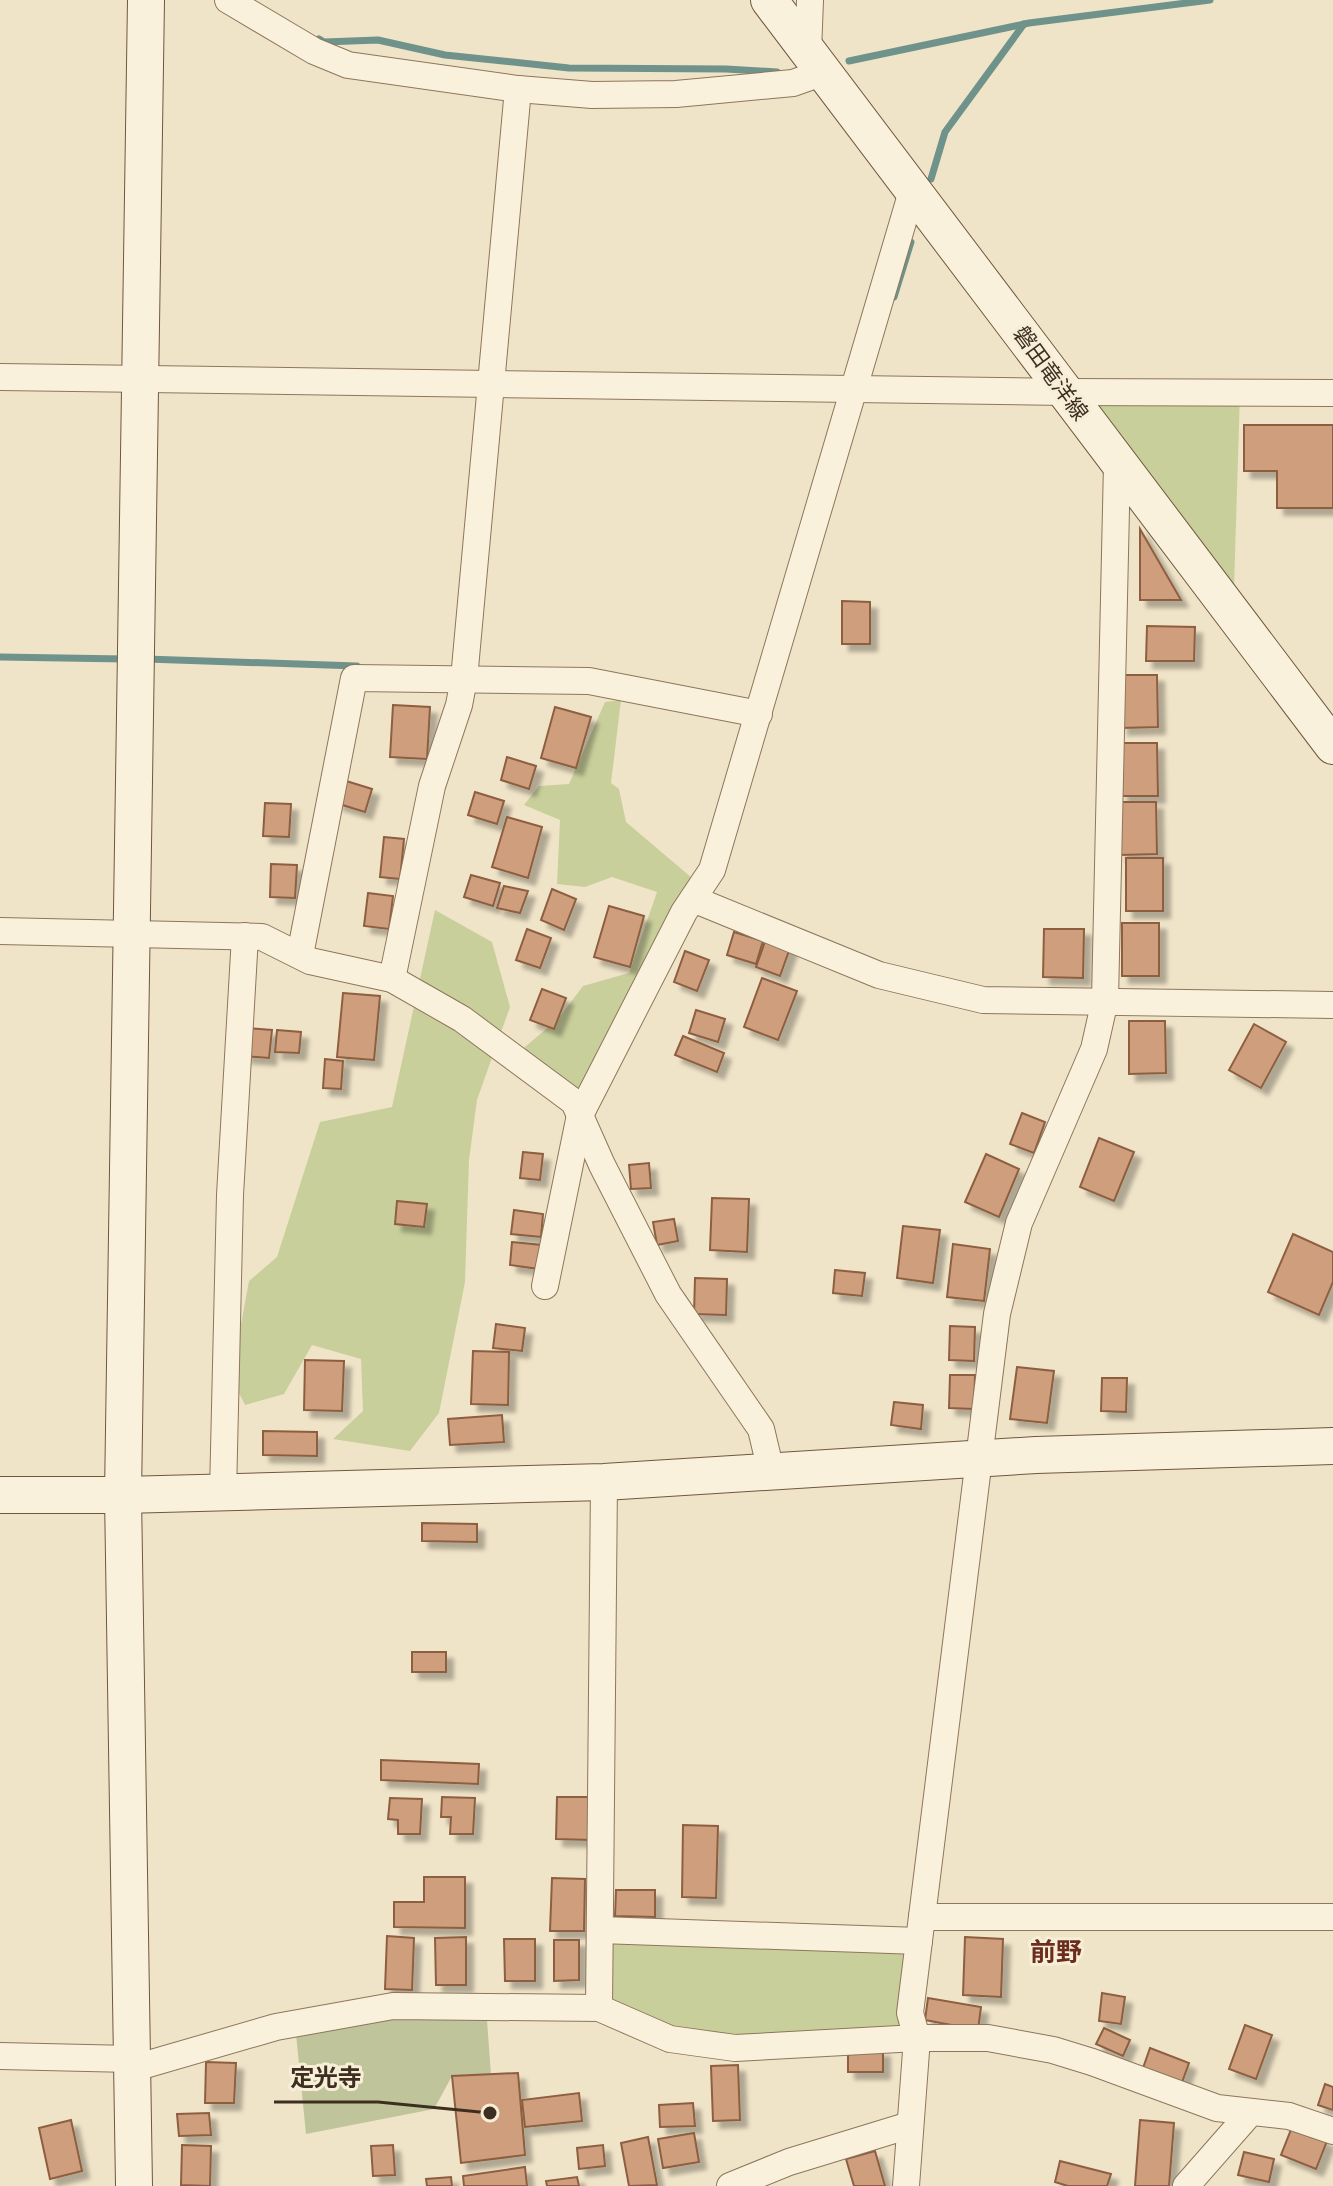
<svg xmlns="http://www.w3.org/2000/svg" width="1333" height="2186" viewBox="0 0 1333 2186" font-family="'Roboto Serif','Noto Sans JP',serif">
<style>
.green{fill:#c9cf9b}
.cemetery{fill:#bfc49a}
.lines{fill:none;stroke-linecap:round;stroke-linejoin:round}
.stream{stroke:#6f938a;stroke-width:7}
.building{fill:#cf9f7d;stroke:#8d5f41;stroke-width:2;filter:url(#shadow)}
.street-casing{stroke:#8d765c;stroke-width:28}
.secondary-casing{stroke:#6f573f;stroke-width:38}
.street{stroke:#faf1dc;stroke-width:26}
.secondary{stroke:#faf1dc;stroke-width:36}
.labels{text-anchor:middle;stroke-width:6;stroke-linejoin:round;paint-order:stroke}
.street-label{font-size:22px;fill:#3d2e20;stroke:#f7eed8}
.quarter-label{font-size:26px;font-weight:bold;fill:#6b2e1e;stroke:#f7eed8}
.leader{fill:none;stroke:#3d2e20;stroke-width:3}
.callout-dot{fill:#3d2e20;stroke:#f7eed8;stroke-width:3}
.callout-label{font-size:24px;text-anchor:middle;font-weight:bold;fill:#3d2e20;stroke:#f7eed8;stroke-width:6;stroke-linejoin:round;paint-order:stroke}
</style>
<defs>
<filter id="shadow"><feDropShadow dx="7" dy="7" stdDeviation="2" flood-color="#0004"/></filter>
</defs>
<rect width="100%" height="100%" fill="#f0e4c8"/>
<!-- green -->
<g class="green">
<polygon points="1240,393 1234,589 1090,402"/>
<polygon points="621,700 611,783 619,789 626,822 692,878 585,1105 513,1057 558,1019 583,986 629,973 657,892 612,877 585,887 557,884 560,820 524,805 539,786 569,784 605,702"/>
<polygon points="435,910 492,942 510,1007 477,1100 469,1160 465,1282 439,1413 410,1451 333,1439 363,1411 361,1359 312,1345 284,1394 245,1405 238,1391 238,1341 249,1281 277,1257 320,1122 392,1107"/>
<polygon points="600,1930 919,1941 917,2038 735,2048 599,2008"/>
</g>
<!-- cemetery -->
<polygon class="cemetery" points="384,2008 487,2020 491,2075 452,2076 434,2109 306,2134 295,2024"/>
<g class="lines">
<!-- stream -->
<g class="stream">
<polyline points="319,39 324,42 378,40 445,55 569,68 726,69 777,72"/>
<polyline points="849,61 1029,23 1210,0"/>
<polyline points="931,179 945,132 1024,24"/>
<polyline points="894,297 911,242"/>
<polyline points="0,657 125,659"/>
<polyline points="146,659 357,666"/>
</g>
</g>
<!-- building -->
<g class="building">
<polygon points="1244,425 1333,425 1333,508 1277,508 1277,471 1244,471"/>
<polygon points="1140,529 1181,600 1140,600"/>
<polygon points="842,601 870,602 870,644 842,644"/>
<polygon points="1147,626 1195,627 1194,661 1146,661"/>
<polygon points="1120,675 1157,675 1158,727 1121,728"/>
<polygon points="393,705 430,707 427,759 390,757"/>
<polygon points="555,707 591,717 576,768 541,758"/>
<polygon points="1120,743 1157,743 1158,796 1121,796"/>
<polygon points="507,757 536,766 529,789 501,780"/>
<polygon points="343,780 372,789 365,812 336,803"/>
<polygon points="475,792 504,801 497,824 468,815"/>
<polygon points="1119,802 1156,802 1157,854 1120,855"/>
<polygon points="265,803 291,804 289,837 263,836"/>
<polygon points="507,817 542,827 528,878 492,867"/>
<polygon points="384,837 404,839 400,879 380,877"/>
<rect x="1126" y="858" width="37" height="53"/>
<polygon points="271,864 297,865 295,898 270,897"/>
<polygon points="471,875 500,883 493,906 464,897"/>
<polygon points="504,886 528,891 520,913 497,908"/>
<polygon points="552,889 576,899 564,930 541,920"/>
<polygon points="368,893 393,896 389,929 364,926"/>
<polygon points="609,906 644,916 630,967 594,957"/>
<rect x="1122" y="923" width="37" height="53"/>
<polygon points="527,929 551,938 540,968 516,960"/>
<polygon points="1044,929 1084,929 1083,978 1043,977"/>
<polygon points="734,932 763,941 756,964 727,955"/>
<polygon points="767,936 791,945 780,976 756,967"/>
<polygon points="685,951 709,960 697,991 674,982"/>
<polygon points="762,978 797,991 778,1040 744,1027"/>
<polygon points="542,989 566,998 554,1029 530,1020"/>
<polygon points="343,993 380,996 374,1060 337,1057"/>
<polygon points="696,1010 725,1019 718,1042 689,1033"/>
<polygon points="1129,1021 1165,1021 1166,1073 1129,1074"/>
<polygon points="1254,1024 1286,1042 1261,1088 1229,1070"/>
<polygon points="247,1028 272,1030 269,1058 244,1056"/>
<polygon points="277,1030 301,1032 299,1053 275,1052"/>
<polygon points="683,1036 724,1053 717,1072 675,1055"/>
<polygon points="325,1059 343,1061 341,1089 323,1088"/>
<polygon points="1022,1113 1045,1122 1034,1153 1010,1144"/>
<polygon points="1099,1138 1134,1152 1114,1201 1080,1187"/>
<polygon points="523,1152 543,1154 540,1180 520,1178"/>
<polygon points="986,1154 1019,1169 999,1217 965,1202"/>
<polygon points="649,1163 651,1188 631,1189 629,1165"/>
<polygon points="712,1198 749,1199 747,1252 710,1250"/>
<polygon points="397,1201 427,1204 424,1227 395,1224"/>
<polygon points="514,1210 543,1214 541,1237 511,1234"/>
<polygon points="674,1219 678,1241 657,1245 653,1222"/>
<polygon points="903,1226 940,1230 933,1283 897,1278"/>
<polygon points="1293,1234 1333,1252 1333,1282 1319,1315 1268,1292"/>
<polygon points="512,1242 542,1245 539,1269 510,1265"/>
<polygon points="953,1244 990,1249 984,1301 947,1297"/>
<polygon points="835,1270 865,1273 862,1296 833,1293"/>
<polygon points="695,1278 727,1279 726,1315 694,1314"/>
<polygon points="496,1324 525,1328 522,1351 493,1348"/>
<polygon points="950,1326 975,1327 974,1361 949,1360"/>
<polygon points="473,1351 509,1352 508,1405 471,1404"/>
<polygon points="305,1360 344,1361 342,1411 304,1410"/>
<polygon points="1017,1367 1054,1371 1047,1423 1010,1419"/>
<polygon points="950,1375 975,1375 974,1409 949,1408"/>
<polygon points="1102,1378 1127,1378 1126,1412 1101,1411"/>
<polygon points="894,1402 923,1405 921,1429 891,1425"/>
<polygon points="502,1415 504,1442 450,1445 448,1419"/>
<polygon points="263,1431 317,1432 317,1456 263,1455"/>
<polygon points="422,1523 477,1524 477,1542 422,1541"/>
<rect x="412" y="1652" width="34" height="20"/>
<polygon points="381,1760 479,1764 478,1784 381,1780"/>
<polygon points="442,1797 475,1798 473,1834 450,1834 451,1817 441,1817"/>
<polygon points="557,1797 591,1797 591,1840 556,1839"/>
<polygon points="390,1798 422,1799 420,1834 398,1834 398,1820 388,1819"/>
<polygon points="683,1825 718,1826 716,1898 682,1897"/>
<polygon points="424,1877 465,1877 465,1928 394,1927 394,1902 424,1902"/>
<polygon points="552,1878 585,1879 584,1931 550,1931"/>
<polygon points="616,1890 655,1890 655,1917 615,1916"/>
<polygon points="387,1936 414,1938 412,1990 385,1989"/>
<polygon points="466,1937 466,1985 436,1985 435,1938"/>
<polygon points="965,1937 1003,1939 1001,1997 963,1995"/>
<polygon points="504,1939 535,1939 535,1981 505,1981"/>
<polygon points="554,1940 579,1940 579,1980 554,1981"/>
<polygon points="1102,1993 1125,1997 1121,2024 1099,2021"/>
<polygon points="928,1998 981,2007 978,2030 925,2020"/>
<polygon points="1245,2025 1272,2035 1256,2079 1229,2069"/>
<polygon points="1104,2028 1130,2040 1123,2056 1096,2044"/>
<polygon points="1150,2048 1189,2063 1181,2085 1142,2071"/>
<rect x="848" y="2050" width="35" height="22"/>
<polygon points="206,2062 236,2063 234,2103 205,2103"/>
<polygon points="738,2065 740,2120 713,2121 711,2066"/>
<polygon points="518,2073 525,2155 461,2163 452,2076"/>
<polygon points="1325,2084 1333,2087 1333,2110 1318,2105"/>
<polygon points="579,2093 582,2121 525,2127 522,2100"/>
<polygon points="693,2103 695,2126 660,2127 659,2105"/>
<polygon points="209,2113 211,2135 179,2136 177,2114"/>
<polygon points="71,2120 82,2171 50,2179 39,2128"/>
<polygon points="1140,2120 1174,2123 1169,2186 1135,2186"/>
<polygon points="1292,2127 1327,2141 1316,2169 1281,2155"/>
<polygon points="694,2133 699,2162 663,2168 658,2139"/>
<polygon points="648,2137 657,2185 629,2186 621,2143"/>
<polygon points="182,2145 211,2146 210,2186 181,2185"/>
<polygon points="393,2145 395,2175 373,2176 371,2146"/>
<polygon points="603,2145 605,2166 579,2169 577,2148"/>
<polygon points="875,2151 885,2186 854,2186 846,2159"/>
<polygon points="1244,2152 1274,2159 1269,2182 1238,2175"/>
<polygon points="1060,2161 1111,2174 1107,2186 1068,2186 1055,2182"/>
<polygon points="525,2167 527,2186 464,2186 463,2176"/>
<polygon points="451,2177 452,2186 427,2186 426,2179"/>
<polygon points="577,2177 579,2186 547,2186 546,2181"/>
</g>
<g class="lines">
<!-- street casing -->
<g class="street-casing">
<g id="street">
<polyline points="228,0 314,51 348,65 518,89 592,95 676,94 793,83 824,72"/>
<polyline points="808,52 810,0"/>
<polyline points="0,377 1066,392 1333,393"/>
<polyline points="693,899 879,975 983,1000 1333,1005"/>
<polyline points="0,931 262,937 310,961 392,979 462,1019 574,1102 602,1165 668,1294 761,1429 771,1471"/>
<polyline points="300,955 354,678 589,681 759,714"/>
<polyline points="392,979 432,786 459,705 464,679 518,89"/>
<polyline points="545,1286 580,1115 684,912 712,870 913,188"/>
<polyline points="223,1493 230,1195 245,936"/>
<polyline points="922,1917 1333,1917"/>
<polyline points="600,1930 919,1941"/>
<polyline points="599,2008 604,1482"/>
<polyline points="0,2056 131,2059"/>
<polyline points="131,2069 276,2027 393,2006 599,2008 670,2039 735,2048 917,2038 988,2038 1053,2050 1092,2062 1217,2108 1289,2116 1333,2131"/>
<polyline points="730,2186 789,2162 910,2125"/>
<polyline points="906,2186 917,2038 910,2013 997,1314 1019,1223 1094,1049 1105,1000 1117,464"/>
<polyline points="1186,2186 1251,2112"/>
</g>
</g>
<!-- secondary casing -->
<g class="secondary-casing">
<g id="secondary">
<polyline points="769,0 1333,746"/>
<polyline points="0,1495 123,1495 604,1482 1036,1455 1333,1446"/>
<polyline points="134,2186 123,1495 146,0"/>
</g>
</g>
<!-- street -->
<use href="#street" class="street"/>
<!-- secondary -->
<use href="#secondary" class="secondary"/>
</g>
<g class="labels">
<!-- street labels -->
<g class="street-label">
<text transform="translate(1051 373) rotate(54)" y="8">磐田竜洋線</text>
</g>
<!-- quarter labels -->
<g class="quarter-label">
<text x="1056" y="1961">前野</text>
</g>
</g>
<!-- callouts -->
<path class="leader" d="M490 2113L378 2102H274"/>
<circle class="callout-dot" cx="490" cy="2113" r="8"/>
<g class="callout-label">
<text x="326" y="2086">定光寺</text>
</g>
</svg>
